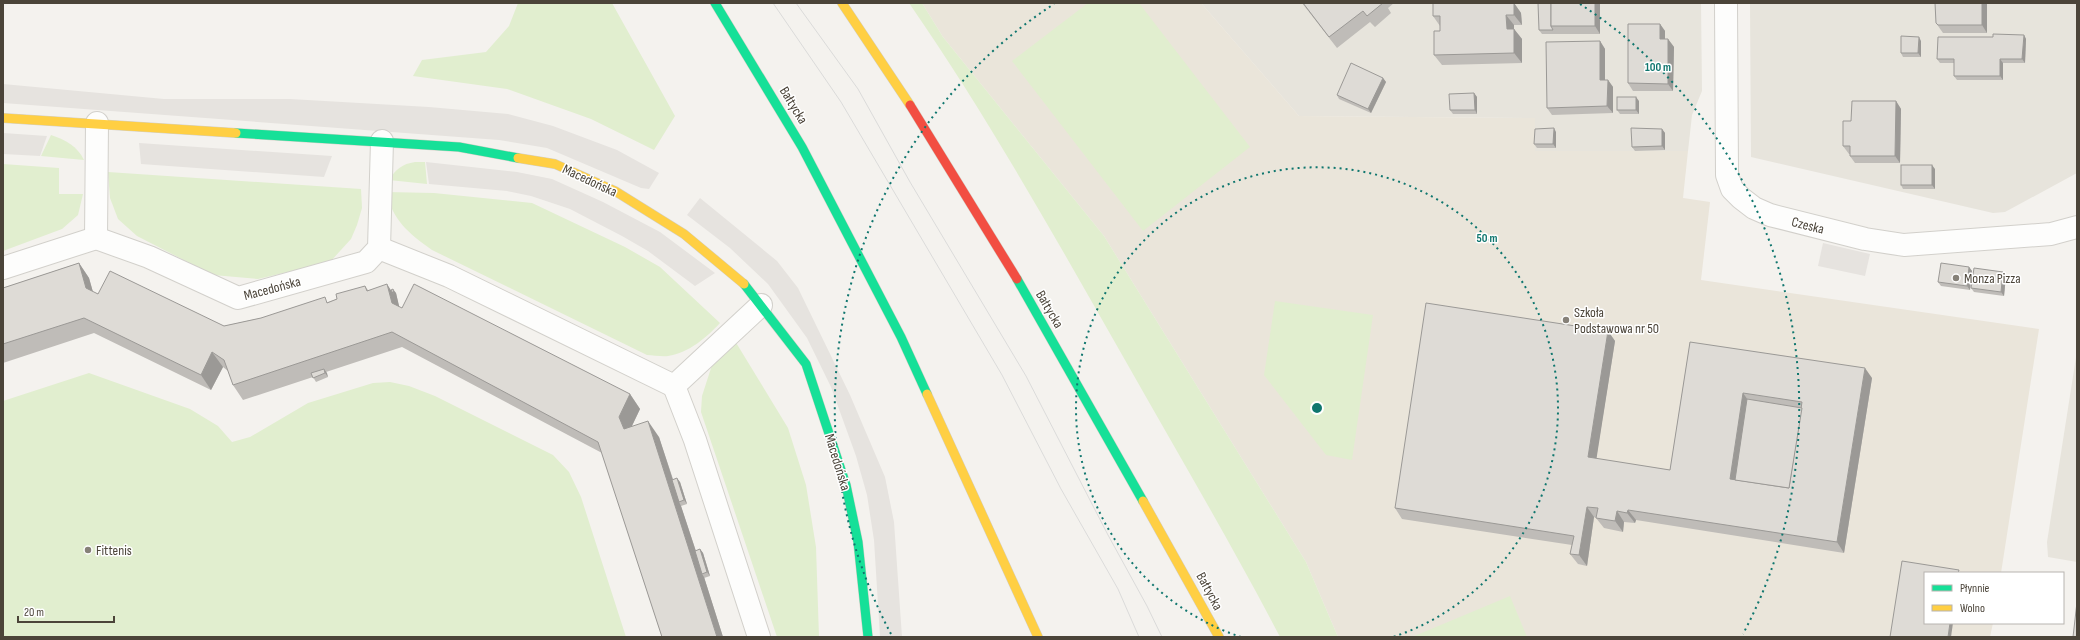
<svg xmlns="http://www.w3.org/2000/svg" width="2080" height="640" viewBox="0 0 2080 640" font-family="'Sofia Sans Condensed',sans-serif">
<style>
.residential{fill:#e7e4dc}
.education{fill:#eae5da}
.green{fill:#e1eecf}
.parking{fill:#e6e3df}
.lines{fill:none;stroke-linecap:round;stroke-linejoin:round}
.street-casing{stroke:#d2d0cb;stroke-width:24}
.fast-casing{stroke:#d3cfc5;stroke-width:10}
.slow-casing{stroke:#d3cfc5;stroke-width:10}
.jam-casing{stroke:#d3cfc5;stroke-width:10}
.street{stroke:#fdfdfc;stroke-width:22}
.fast{stroke:#16e098;stroke-width:9}
.slow{stroke:#ffcf43;stroke-width:9}
.jam{stroke:#f24e42;stroke-width:9}
.tram{stroke:#dbdbda;stroke-width:1}
.wall{fill:#bfbcb8}
.shaded-wall{fill:#9b9996}
.building{fill:#dedbd6;stroke:#9b9996;fill-rule:evenodd}
.ring{fill:none;stroke:#0f766e;stroke-width:2;stroke-dasharray:2 4}
.poi-dot{fill:#868178;stroke:#fff;stroke-width:1.5}
.labels{text-anchor:middle;stroke-width:3;stroke-linejoin:round;paint-order:stroke}
.street-label{font-size:14px;fill:#4b4439;stroke:#fff}
.poi-label{font-size:14px;fill:#4b4439;stroke:#fff;text-anchor:start}
.centre{fill:#0f766e;stroke:#fff;stroke-width:2}
.ring-label{font-size:12px;text-anchor:middle;font-weight:bold;fill:#0f766e;stroke:#fff;stroke-width:3;stroke-linejoin:round;paint-order:stroke}
</style>
<rect width="100%" height="100%" fill="#f4f2ee"/>
<!-- residential -->
<g class="residential">
<polygon points="1201,3 1701,3 1702,91 1692,115 1688,151 1534,151 1534,118 1299,116"/>
<polygon points="1750,3 2077,3 2077,173 2005,212 1993,213 1751,157"/>
<polygon points="2077,351 2077,562 2048,557 2047,542"/>
</g>
<!-- education -->
<polygon class="education" points="922,3 1201,3 1299,116 1535,118 1535,151 1688,151 1683,198 1710,202 1701,280 2039,329 2001,573 1925,573 1925,623 1993,623 1990,637 1338,637 1306,562 1104,236 943,37"/>
<!-- green -->
<g class="green">
<polygon points="518,3 612,3 675,116 654,150 591,119 507,89 413,76 422,60 486,52 509,26"/>
<path d="M 909,3 L 922,3 L 943,37 L 1104,236 L 1306,562 L 1338,637 L 1280,637 C 1231,543 1177,452 1125,360 C 1056,239 988,117 909,3 Z"/>
<polygon points="1088,3 1139,3 1250,147 1143,231 1012,61"/>
<path d="M 51,135 C 66,140 77,146 84,160 L 41,156 Z"/>
<path d="M 415,162 L 425,162 L 427,184 L 389,180 C 396,169 402,164 415,162 Z"/>
<polygon points="3,164 59,168 59,194 83,194 78,215 62,229 3,251"/>
<polygon points="108,172 361,189 362,208 357,225 351,239 330,262 258,279 213,275 137,236 118,219 110,198"/>
<path d="M 386,192 L 434,193 L 532,203 L 625,247 L 660,267 L 720,323 C 707,337 689,353 668,356 C 662,357 653,355 647,355 L 432,250 C 408,233 393,220 386,192 Z"/>
<polygon points="1275,301 1373,315 1352,460 1326,455 1264,375"/>
<polygon points="735,341 788,428 806,485 816,547 819,637 777,637 701,412 702,396 713,362"/>
<polygon points="89,373 190,409 218,426 232,442 250,437 308,403 373,383 390,382 409,386 435,396 553,455 569,472 581,497 626,637 3,637 3,401"/>
<polygon points="1510,596 1527,637 1412,637"/>
</g>
<!-- parking -->
<g class="parking">
<polygon points="3,84 164,99 290,99 429,107 508,114 553,126 617,150 659,173 649,189 641,188 547,148 499,140 3,103"/>
<polygon points="3,133 47,136 40,156 3,154"/>
<polygon points="139,143 332,156 324,177 141,164"/>
<polygon points="426,162 517,172 552,179 603,202 660,232 715,273 695,286 648,251 622,236 570,209 531,196 507,191 429,184"/>
<polygon points="700,198 777,261 798,288 850,395 885,477 894,522 902,637 880,637 874,540 867,495 856,456 831,387 807,338 768,284 730,248 687,215"/>
<polygon points="1823,243 1870,254 1865,276 1818,266"/>
</g>
<g class="lines">
<!-- street casing -->
<g class="street-casing">
<g id="street">
<polyline points="1726,3 1727,175 1732,189 1741,198 1754,208 1770,215 1865,239 1904,245 2051,234 2077,227"/>
<polyline points="96,238 149,257 238,298 366,262 379,248 382,141"/>
<polyline points="379,248 449,276 674,386 761,305"/>
<polyline points="3,268 96,238 97,123"/>
<polyline points="674,386 695,440 759,637"/>
</g>
</g>
<!-- fast casing -->
<g class="fast-casing">
<g id="fast">
<polyline points="715,3 802,147 901,337 927,394"/>
<polyline points="236,133 459,147 518,158"/>
<polyline points="1017,279 1143,501"/>
<polyline points="744,284 806,364 846,485 858,542 868,637"/>
</g>
</g>
<!-- slow casing -->
<g class="slow-casing">
<g id="slow">
<polyline points="842,3 910,105"/>
<polyline points="3,118 236,133"/>
<polyline points="518,158 555,164 615,191 684,234 744,284"/>
<polyline points="927,394 1038,637"/>
<polyline points="1143,501 1219,637"/>
</g>
</g>
<!-- jam casing -->
<g class="jam-casing">
<polyline id="jam" points="910,105 1017,279"/>
</g>
<!-- street -->
<use href="#street" class="street"/>
<!-- fast -->
<use href="#fast" class="fast"/>
<!-- slow -->
<use href="#slow" class="slow"/>
<!-- jam -->
<use href="#jam" class="jam"/>
<!-- tram -->
<g class="tram">
<polyline points="773,3 841,102 1002,375 1061,489 1118,589 1139,637"/>
<polyline points="796,3 858,89 910,182 1026,376 1108,535 1147,606 1162,637"/>
</g>
</g>
<!-- wall -->
<g class="wall">
<polygon points="1302,3 1394,3 1388,8 1391,13 1375,27 1370,22 1337,48"/>
<polygon points="1433,3 1514,3 1521,13 1522,25 1514,25 1514,29 1522,39 1522,63 1442,65 1434,55 1440,31 1440,26 1433,16"/>
<polygon points="1600,3 1600,34 1542,34 1539,30"/>
<polygon points="1935,3 1987,3 1987,33 1943,33 1936,23"/>
<polygon points="1660,24 1665,31 1665,39 1668,39 1674,47 1673,91 1633,91 1628,83"/>
<polygon points="2024,35 2026,39 2025,63 2003,63 2003,80 1957,80 1954,76 1954,63 1940,63 1937,59 1993,37"/>
<polygon points="1600,41 1605,49 1605,80 1608,80 1613,87 1613,113 1552,115 1547,108"/>
<polygon points="1921,41 1921,57 1903,57 1901,53"/>
<polygon points="1383,78 1386,82 1371,113 1339,99 1337,95"/>
<polygon points="1474,93 1477,97 1477,114 1453,114 1450,110"/>
<polygon points="1639,101 1639,114 1620,114 1617,110"/>
<polygon points="1896,101 1901,109 1900,163 1855,163 1850,156 1850,154 1849,154 1843,146 1851,121"/>
<polygon points="1662,129 1665,133 1665,150 1635,151 1632,147"/>
<polygon points="1556,132 1556,148 1537,148 1534,144"/>
<polygon points="1935,169 1935,189 1903,189 1901,185"/>
<polygon points="79,263 89,278 93,292 98,294 224,326 261,318 328,302 337,299 365,286 368,290 391,290 396,293 399,307 630,394 640,409 632,426 659,437 673,479 680,482 687,504 681,506 696,551 700,549 703,553 710,576 704,578 704,577 723,637 662,637 602,453 402,347 326,372 328,377 316,382 313,377 243,400 233,385 228,371 223,367 211,390 94,333 3,363 3,288"/>
<polygon points="1969,267 1972,271 1970,290 1941,286 1938,282"/>
<polygon points="2003,272 2006,276 2004,296 1974,292 1971,288"/>
<polygon points="1608,331 1615,341 1596,459 1670,470 1690,342 1872,378 1844,553 1636,520 1635,523 1624,522 1623,532 1604,528 1596,518 1594,517 1587,566 1578,564 1570,554 1572,545 1402,519 1395,508"/>
</g>
<!-- shaded-wall -->
<g class="shaded-wall">
<polygon points="1514,3 1521,13 1522,25 1514,15"/>
<polygon points="1595,3 1600,3 1600,34 1595,26"/>
<polygon points="1982,3 1987,3 1987,33 1982,25"/>
<polygon points="1506,15 1514,25 1514,39 1507,29"/>
<polygon points="1660,24 1665,31 1665,47 1660,39"/>
<polygon points="1514,29 1522,39 1522,63 1514,53"/>
<polygon points="2024,35 2026,39 2025,63 2022,59"/>
<polygon points="1919,37 1921,41 1921,57 1918,53"/>
<polygon points="1668,39 1674,47 1673,91 1668,84"/>
<polygon points="1600,41 1605,49 1605,87 1600,80"/>
<polygon points="2000,59 2003,63 2003,80 2000,76"/>
<polygon points="1383,78 1386,82 1371,113 1368,109"/>
<polygon points="1608,80 1613,87 1613,113 1607,106"/>
<polygon points="1474,93 1477,97 1477,114 1475,110"/>
<polygon points="1636,97 1639,101 1639,114 1636,110"/>
<polygon points="1896,101 1901,109 1900,163 1895,156"/>
<polygon points="1554,128 1556,132 1556,148 1553,144"/>
<polygon points="1662,129 1665,133 1665,150 1662,146"/>
<polygon points="1932,165 1935,169 1935,189 1932,185"/>
<polygon points="79,263 89,278 96,303 86,288"/>
<polygon points="1969,267 1972,271 1970,290 1967,286"/>
<polygon points="2003,272 2006,276 2004,296 2001,292"/>
<polygon points="387,284 394,295 393,289 396,293 402,318 392,303"/>
<polygon points="1608,331 1615,341 1595,468 1588,457"/>
<polygon points="212,352 223,367 211,390 201,375"/>
<polygon points="1865,368 1872,378 1844,553 1837,542"/>
<polygon points="324,369 327,373 328,377 325,373"/>
<polygon points="1743,393 1750,403 1737,486 1730,479"/>
<polygon points="630,394 640,409 629,432 624,429 619,417"/>
<polygon points="648,421 659,437 680,502 679,502 681,506 703,573 702,574 704,577 723,637 717,637"/>
<polygon points="677,478 680,482 687,504 684,500"/>
<polygon points="1587,507 1594,517 1587,566 1579,555"/>
<polygon points="1628,510 1636,520 1635,523 1627,513"/>
<polygon points="1617,511 1624,522 1623,532 1615,521"/>
<polygon points="700,549 703,553 710,576 707,572"/>
<polygon points="1950,623 1953,623 1951,637 1948,637"/>
</g>
<!-- building -->
<g class="building">
<polygon points="1303,3 1383,3 1367,16 1363,11 1329,37"/>
<polygon points="1433,3 1514,3 1514,15 1506,15 1507,29 1514,29 1514,53 1434,55 1434,31 1440,31 1440,16 1433,16"/>
<polygon points="1538,3 1551,3 1551,26 1553,30 1539,30"/>
<rect x="1551" y="3" width="44" height="23"/>
<polygon points="1935,3 1982,3 1982,25 1938,25 1936,23"/>
<polygon points="1628,24 1660,24 1660,39 1668,39 1668,84 1628,83"/>
<polygon points="1993,34 2024,35 2022,59 2000,59 2000,76 1954,76 1954,59 1937,59 1938,37 1993,37"/>
<polygon points="1901,36 1919,37 1918,53 1901,53"/>
<polygon points="1600,41 1600,80 1608,80 1607,106 1547,108 1546,42"/>
<polygon points="1351,63 1383,78 1368,109 1337,95"/>
<polygon points="1474,93 1475,110 1450,110 1449,94"/>
<rect x="1617" y="97" width="19" height="13"/>
<polygon points="1852,101 1896,101 1895,156 1850,156 1850,146 1843,146 1843,121 1851,121"/>
<polygon points="1554,128 1553,144 1534,144 1535,129"/>
<polygon points="1631,128 1662,129 1662,146 1632,147"/>
<rect x="1901" y="165" width="31" height="20"/>
<polygon points="79,263 86,288 98,294 110,271 224,326 261,318 325,297 327,303 337,299 336,294 365,286 367,291 387,284 392,303 402,308 414,284 630,394 619,417 624,429 648,421 717,637 662,637 598,442 392,332 233,385 224,360 212,352 201,375 84,318 3,344 3,288"/>
<polygon points="1941,263 1969,267 1967,286 1938,282"/>
<polygon points="1974,268 2003,272 2001,292 1971,288"/>
<polygon points="393,289 394,295 391,290"/>
<path d="M 1426,303 L 1608,331 L 1588,457 L 1670,470 L 1690,342 L 1865,368 L 1837,542 L 1628,510 L 1627,513 L 1617,511 L 1615,521 L 1596,518 L 1598,508 L 1587,507 L 1579,555 L 1570,554 L 1574,536 L 1395,508 ZM 1743,393 L 1802,402 L 1789,488 L 1730,479 Z"/>
<polygon points="324,369 325,373 313,378 311,373"/>
<polygon points="1747,399 1802,408 1789,488 1735,480"/>
<polygon points="677,478 684,500 679,502 672,480"/>
<polygon points="700,549 707,572 702,574 695,551"/>
<polygon points="1902,561 1959,570 1958,573 1925,573 1925,623 1950,623 1948,637 1890,637"/>
<polygon points="2077,602 2077,637 2073,637"/>
</g>
<!-- distance rings -->
<g class="ring">
<path d="M1241 637A241 241 0 1 1 1393 637"/>
<path d="M891 634A482 482 0 0 1 1054 4M1580 4A482 482 0 0 1 1743 634"/>
</g>
<!-- markers -->
<g class="poi-dot">
<circle cx="1956" cy="278" r="4"/>
<circle cx="1566" cy="320" r="4"/>
<circle cx="88" cy="550" r="4"/>
</g>
<g class="labels">
<!-- street labels -->
<g class="street-label">
<text transform="translate(794 105) rotate(59)" y="5">Bałtycka</text>
<text transform="translate(590 180) rotate(25)" y="5">Macedońska</text>
<text transform="translate(1808 225) rotate(14)" y="5">Czeska</text>
<text transform="translate(272 288) rotate(-15)" y="5">Macedońska</text>
<text transform="translate(1050 309) rotate(60)" y="5">Bałtycka</text>
<text transform="translate(838 462) rotate(73)" y="5">Macedońska</text>
<text transform="translate(1210 591) rotate(62)" y="5">Bałtycka</text>
</g>
<!-- poi labels -->
<g class="poi-label">
<text x="1964" y="283">Monza Pizza</text>
<text x="1574" y="317">Szkoła<tspan x="1574" dy="16">Podstawowa nr 50</tspan></text>
<text x="96" y="555">Fittenis</text>
</g>
</g>
<circle cx="1317" cy="408" r="6" class="centre"/>
<g class="ring-label">
<text x="1658" y="71">100 m</text>
<text x="1487" y="242">50 m</text>
</g>
<!-- border -->
<rect width="2080" height="640" fill="none" stroke="#4b4439" stroke-width="8"/>
<!-- legend -->
<rect x="1924" y="572" width="140" height="52" fill="#ffffff" stroke="#b7b4b0"/>
<rect x="1932" y="585" width="20" height="6" fill="#16e098" stroke="#b7b4b0"/>
<text x="1960" y="592" font-size="12" fill="#4b4439">Płynnie</text>
<rect x="1932" y="605" width="20" height="6" fill="#ffcf43" stroke="#b7b4b0"/>
<text x="1960" y="612" font-size="12" fill="#4b4439">Wolno</text>
<!-- scale -->
<path d="M18 616v6h96v-6" fill="none" stroke="#4b4439" stroke-width="2"/>
<text x="24" y="616" font-size="12" fill="#4b4439" stroke="#ffffff" stroke-width="3" paint-order="stroke">20 m</text>
</svg>
